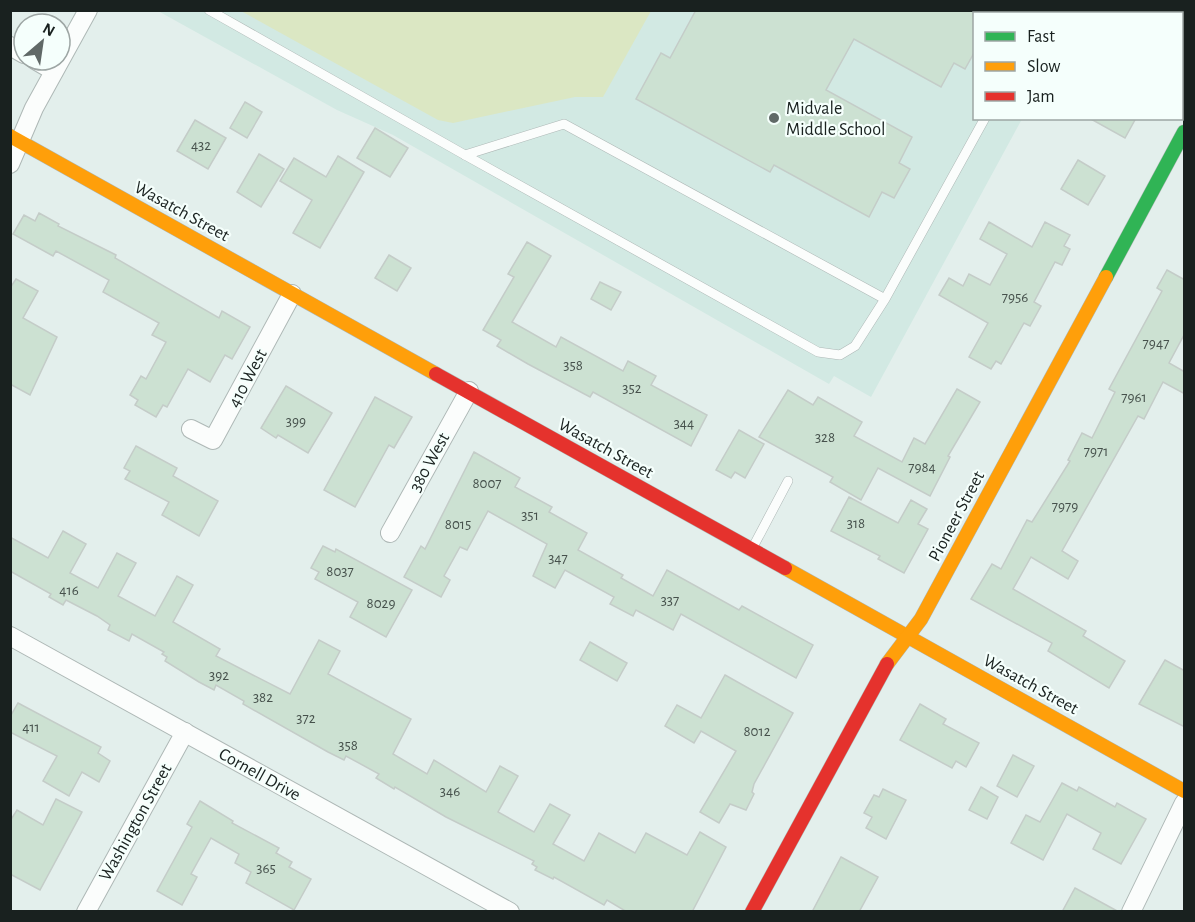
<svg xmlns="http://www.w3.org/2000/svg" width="1195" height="922" viewBox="0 0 1195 922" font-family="'Alegreya Sans',sans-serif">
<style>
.built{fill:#d2e9e3}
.green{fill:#dbe7c3}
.building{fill:#cce1d2;stroke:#c4ccc8;stroke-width:1.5}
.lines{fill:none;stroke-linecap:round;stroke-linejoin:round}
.lane-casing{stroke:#aeb8b6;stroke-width:10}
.street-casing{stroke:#aeb8b6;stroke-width:20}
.fast-casing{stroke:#aeb8b6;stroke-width:15}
.slow-casing{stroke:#aeb8b6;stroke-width:15}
.jam-casing{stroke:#aeb8b6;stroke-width:15}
.lane{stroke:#fbfdfc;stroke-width:9}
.street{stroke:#fbfdfc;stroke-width:18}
.fast{stroke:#30b455;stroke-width:14}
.slow{stroke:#ff9f0a;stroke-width:14}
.jam{stroke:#e5322d;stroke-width:14}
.poi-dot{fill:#606967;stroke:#f5fffc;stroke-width:2}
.labels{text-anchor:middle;stroke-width:4.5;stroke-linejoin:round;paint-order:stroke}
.number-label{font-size:15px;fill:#46514c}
.poi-label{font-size:18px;fill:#19211f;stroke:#f5fffc;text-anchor:start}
.street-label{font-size:18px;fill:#19211f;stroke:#f5fffc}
</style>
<rect width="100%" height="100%" fill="#e3efec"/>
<!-- built -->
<polygon class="built" points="158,11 1081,11 1079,14 974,14 974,118 1022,119 871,397 834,376 829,384 393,135 337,110"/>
<!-- green -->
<polygon class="green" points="241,11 651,11 603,97 575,97 453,123 438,120"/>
<!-- building -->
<g class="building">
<polygon points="696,10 975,10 975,51 965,69 954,63 941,87 854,39 826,90 912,137 899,163 910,169 894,198 882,192 869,217 774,165 770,172 636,99 661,53 670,58"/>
<polygon points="245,102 262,112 247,138 230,128"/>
<polygon points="1089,118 1136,118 1125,138"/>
<polygon points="195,120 226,138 208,169 177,151"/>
<polygon points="375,128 408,148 390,177 357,158"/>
<polygon points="259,154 284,169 261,207 237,192"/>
<polygon points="338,156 364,172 320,248 293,233 312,200 280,181 294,158 326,177"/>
<polygon points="1078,160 1105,176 1088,205 1061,189"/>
<polygon points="39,213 59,224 58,226 116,255 115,258 219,318 222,311 250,327 232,359 225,355 210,382 188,369 167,407 163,405 156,417 135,405 138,400 130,395 141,376 146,379 166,342 152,335 159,323 103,292 109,280 56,251 53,256 13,234 24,215 35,221"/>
<polygon points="989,222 1032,247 1045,222 1070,235 1064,246 1070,249 1062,265 1055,262 1034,302 1041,306 1030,326 1024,323 1001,364 996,361 991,369 969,357 988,323 939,295 949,278 963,286 969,274 990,285 1007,254 980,239"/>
<polygon points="527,242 551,256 512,322 556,347 561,337 623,371 628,361 656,376 651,385 707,415 691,446 593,392 590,397 528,364 497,346 501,340 483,330 514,277 508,274"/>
<polygon points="389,255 411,268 397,291 375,278"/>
<polygon points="1167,270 1185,280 1185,333 1169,363 1185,372 1185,394 1163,382 1144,419 1138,416 1062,551 1078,561 1068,579 1031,557 1013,589 1086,631 1083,636 1125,661 1109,688 1048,651 1052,643 971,599 992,564 1001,569 1027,520 1032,522 1070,461 1068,460 1082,433 1092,438 1115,392 1109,389 1162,291 1157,288"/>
<polygon points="16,279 38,291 23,318 57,337 30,395 10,384 10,288"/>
<polygon points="600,282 621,292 611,310 591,299"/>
<polygon points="286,386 332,413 308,453 278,435 276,438 261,428"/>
<polygon points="957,389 980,402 948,456 950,457 930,496 878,468 861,500 830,482 833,477 759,437 788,390 813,405 818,397 862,422 854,436 902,462 914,438 925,444"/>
<polygon points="375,397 412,417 394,448 389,445 355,507 324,490"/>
<polygon points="739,430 764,444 745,478 735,472 731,478 716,470"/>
<polygon points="136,446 177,468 173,476 218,501 199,536 162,515 169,502 125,479 130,471 124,468"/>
<polygon points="474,452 520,478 515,487 552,507 549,512 587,533 578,550 623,575 621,578 653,596 667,570 739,610 742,606 813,645 796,678 681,614 673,630 636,610 633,616 610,604 614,597 565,570 555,588 533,576 547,544 488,511 467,550 460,547 444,576 450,580 441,597 404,577 421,546 425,549"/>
<polygon points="849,497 898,523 911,500 927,509 918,524 928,529 904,573 878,559 880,556 831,531"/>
<polygon points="63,531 86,544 70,573 98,588 117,553 136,563 118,596 155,616 177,576 193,585 173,622 220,649 216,656 290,694 319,640 340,651 328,674 411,719 393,754 427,774 434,760 486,792 500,766 518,776 498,812 534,832 550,804 570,815 553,844 584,861 599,833 635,853 646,833 687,855 700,832 726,847 692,912 627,912 607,900 604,905 554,877 553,879 535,870 537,867 532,864 534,861 446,817 395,787 394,789 376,778 379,774 346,756 344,760 328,752 243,704 244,701 216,685 214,690 199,682 165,661 167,657 162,654 164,652 132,634 129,641 108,630 110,625 97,616 66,600 63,605 49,597 51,594 10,571 10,537 48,558"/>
<polygon points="323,546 335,552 336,549 412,590 386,637 350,617 358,602 315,579 319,572 311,568"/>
<polygon points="590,642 627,663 617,681 580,660"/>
<polygon points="1165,660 1185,671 1185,727 1139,704"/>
<polygon points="725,675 793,713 754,784 752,792 754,794 746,810 730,804 719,823 700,812 736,751 701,731 694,743 665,726 677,705 701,718"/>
<polygon points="18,703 101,747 98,753 110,761 99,782 82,772 69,796 43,781 57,756 10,732 10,717"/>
<polygon points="920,704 946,719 943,724 979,743 966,767 956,761 952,768 900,740"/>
<polygon points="1013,755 1034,766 1017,797 997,786"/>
<polygon points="1062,783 1077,791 1079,787 1115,807 1117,803 1146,819 1121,864 1093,849 1101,833 1067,814 1043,860 1011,843 1026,815 1040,822"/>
<polygon points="981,787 998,797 987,819 969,810"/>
<polygon points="883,789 906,800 886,839 866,828 872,817 864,813 874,795 879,797"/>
<polygon points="56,799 82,812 40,890 10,874 10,821 17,810 43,825"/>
<polygon points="200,801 233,821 232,823 279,848 276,853 292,862 289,867 311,879 294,910 246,883 251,872 235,863 239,854 211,838 191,874 197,877 182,905 157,891 192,827 187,824"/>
<polygon points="841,857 878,877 859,912 812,912"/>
<polygon points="1075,888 1119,912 1062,912"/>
</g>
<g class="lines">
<!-- lane casing -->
<g class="lane-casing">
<g id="lane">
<polyline points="209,10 465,155"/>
<polyline points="1043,14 1045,10"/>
<polyline points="885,299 564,124 465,155 818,352 840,355 855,346 885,299 985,118"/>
<polyline points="753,547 788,481"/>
</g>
</g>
<!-- street casing -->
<g class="street-casing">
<g id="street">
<polyline points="10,46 24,54"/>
<polyline points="35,60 54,71"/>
<polyline points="10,164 34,108 88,10"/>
<polyline points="191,429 213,440 292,294"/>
<polyline points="390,533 469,391"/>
<polyline points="10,636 510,912"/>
<polyline points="86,912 185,732"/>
<polyline points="1131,912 1184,803"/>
</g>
</g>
<!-- fast casing -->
<g class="fast-casing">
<polyline id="fast" points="1106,277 1184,132"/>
</g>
<!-- slow casing -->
<g class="slow-casing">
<g id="slow">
<polyline points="10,136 436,374"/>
<polyline points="785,568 1184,791"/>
<polyline points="887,664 921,619 1106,277"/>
</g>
</g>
<!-- jam casing -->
<g class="jam-casing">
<g id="jam">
<polyline points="436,374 785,568"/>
<polyline points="752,912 887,664"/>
</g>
</g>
<!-- lane -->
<use href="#lane" class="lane"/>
<!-- street -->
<use href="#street" class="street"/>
<!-- fast -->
<use href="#fast" class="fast"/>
<!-- slow -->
<use href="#slow" class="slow"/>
<!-- jam -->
<use href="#jam" class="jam"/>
</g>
<!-- markers -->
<circle class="poi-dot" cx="774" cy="118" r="6"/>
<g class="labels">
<!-- number labels -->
<g class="number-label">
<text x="201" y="150">432</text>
<text x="1015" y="302">7956</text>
<text x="1156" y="348">7947</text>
<text x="573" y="370">358</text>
<text x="632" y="393">352</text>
<text x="1134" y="402">7961</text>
<text x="296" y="426">399</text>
<text x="684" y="428">344</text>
<text x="825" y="442">328</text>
<text x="1096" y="456">7971</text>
<text x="922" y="472">7984</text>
<text x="487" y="488">8007</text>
<text x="1065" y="511">7979</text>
<text x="530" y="520">351</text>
<text x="856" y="528">318</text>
<text x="458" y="529">8015</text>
<text x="558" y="563">347</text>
<text x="340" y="576">8037</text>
<text x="69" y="595">416</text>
<text x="670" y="605">337</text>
<text x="381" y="608">8029</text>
<text x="219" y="680">392</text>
<text x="263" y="702">382</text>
<text x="306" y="723">372</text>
<text x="31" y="732">411</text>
<text x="757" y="736">8012</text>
<text x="348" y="750">358</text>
<text x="450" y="796">346</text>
<text x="266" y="873">365</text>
</g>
<!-- poi labels -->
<g class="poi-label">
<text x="786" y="114">Midvale<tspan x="786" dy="21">Middle School</tspan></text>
</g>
<!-- street labels -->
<g class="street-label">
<text transform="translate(182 211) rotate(29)" y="6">Wasatch Street</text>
<text transform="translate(247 378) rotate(-62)" y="6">410 West</text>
<text transform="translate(606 448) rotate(29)" y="6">Wasatch Street</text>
<text transform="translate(429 462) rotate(-61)" y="6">380 West</text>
<text transform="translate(956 516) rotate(-62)" y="6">Pioneer Street</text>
<text transform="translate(1031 684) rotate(29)" y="6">Wasatch Street</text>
<text transform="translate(260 774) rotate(29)" y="6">Cornell Drive</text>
<text transform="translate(135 822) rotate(-61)" y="6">Washington Street</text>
</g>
</g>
<!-- border -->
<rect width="1195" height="922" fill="none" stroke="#19211f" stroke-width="24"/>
<!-- legend -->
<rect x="973" y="12" width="210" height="108" fill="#f5fffc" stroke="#9da6a4" stroke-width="1.5"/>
<rect x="985" y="32" width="30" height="9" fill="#30b455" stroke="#9da6a4" stroke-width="1.5"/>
<text x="1027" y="42" font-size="18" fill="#19211f">Fast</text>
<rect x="985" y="62" width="30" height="9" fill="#ff9f0a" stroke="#9da6a4" stroke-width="1.5"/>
<text x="1027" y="72" font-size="18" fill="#19211f">Slow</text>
<rect x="985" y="92" width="30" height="9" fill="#e5322d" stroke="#9da6a4" stroke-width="1.5"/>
<text x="1027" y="102" font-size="18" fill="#19211f">Jam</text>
<!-- north arrow -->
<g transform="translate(42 42) rotate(29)"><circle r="28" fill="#f5fffc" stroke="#9da6a4" stroke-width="1.5"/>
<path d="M0-4.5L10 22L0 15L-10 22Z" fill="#606967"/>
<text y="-9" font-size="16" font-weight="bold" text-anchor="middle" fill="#19211f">N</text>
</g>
</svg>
